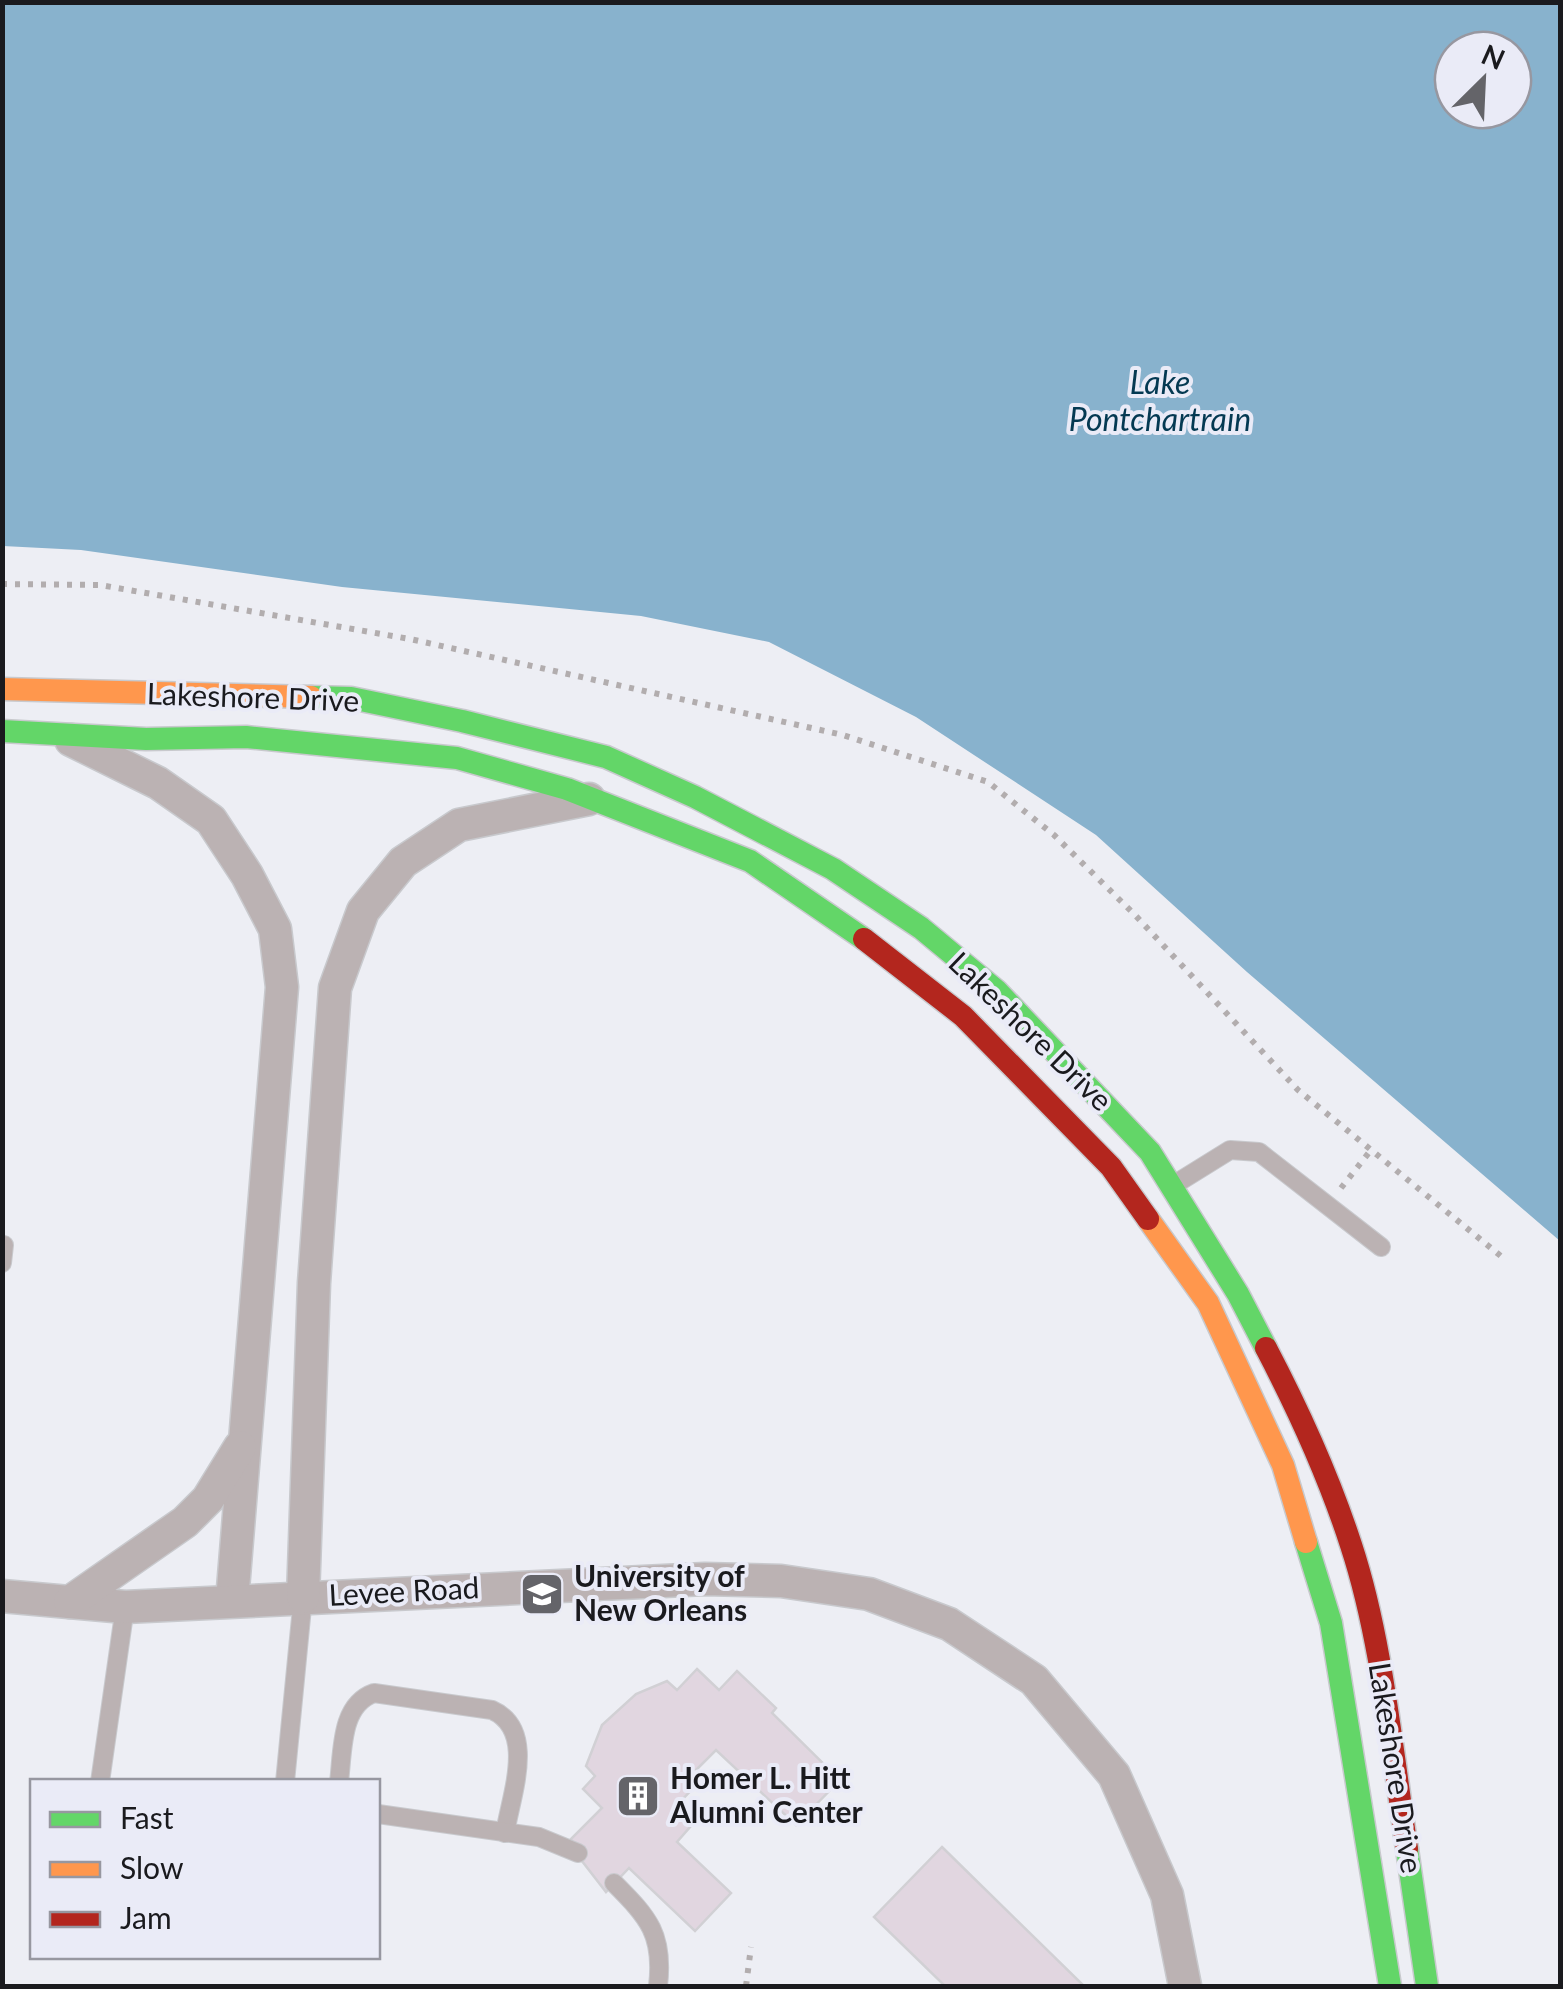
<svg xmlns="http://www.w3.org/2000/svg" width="1563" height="1989" viewBox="0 0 1563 1989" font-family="Lato,sans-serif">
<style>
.water{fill:#88b2cd;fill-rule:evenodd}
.building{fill:#e1d6e0;stroke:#d1d0d4;stroke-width:2.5}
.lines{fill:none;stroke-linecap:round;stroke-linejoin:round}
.lane-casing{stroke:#c8c9cd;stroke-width:20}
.street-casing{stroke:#c8c9cd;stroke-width:35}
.fast-casing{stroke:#c8c9cd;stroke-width:25}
.slow-casing{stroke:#c8c9cd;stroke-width:25}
.jam-casing{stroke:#c8c9cd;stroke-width:25}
.path{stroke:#b2adae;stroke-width:6;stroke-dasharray:5 8;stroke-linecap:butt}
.lane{stroke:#bbb2b3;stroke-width:18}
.street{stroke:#bbb2b3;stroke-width:32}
.fast{stroke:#63d668;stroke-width:22}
.slow{stroke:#ff974d;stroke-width:22}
.jam{stroke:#b3261e;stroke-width:22}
.labels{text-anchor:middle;stroke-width:8;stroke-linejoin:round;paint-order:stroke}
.street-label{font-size:30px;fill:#1a1a1e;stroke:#eaebf7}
.poi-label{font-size:30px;font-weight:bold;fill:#1a1a1e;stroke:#eaebf7;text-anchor:start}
.water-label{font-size:32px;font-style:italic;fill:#043952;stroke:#eaebf7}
</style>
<rect width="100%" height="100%" fill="#edeef4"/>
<!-- water -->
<path class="water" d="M 2,3 L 1560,3 L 1560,1241 L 1247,972 L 1096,835 L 916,717 L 769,642 L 641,616 L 342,587 L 81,550 L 3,546 ZM 1453,50 L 1513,50 L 1513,110 L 1453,110 Z"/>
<!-- building -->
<g class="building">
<polygon points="697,1669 719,1690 737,1671 776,1708 772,1713 840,1780 796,1825 716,1750 694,1772 702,1779 679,1803 697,1819 677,1842 731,1893 695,1931 629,1868 606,1892 582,1861 571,1839 602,1808 583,1789 595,1776 586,1766 602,1725 636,1694 667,1681 677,1690"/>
<polygon points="942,1847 1084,1986 945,1986 874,1917"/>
</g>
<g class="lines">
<!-- lane casing -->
<g class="lane-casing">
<g id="lane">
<polyline points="1172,1186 1230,1150 1259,1152 1381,1247"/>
<polyline points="2,1263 4,1245"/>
<polyline points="100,1782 125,1607"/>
<polyline points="285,1782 303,1597"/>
<path d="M 339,1782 C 343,1751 340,1705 374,1693 L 492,1710 C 537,1730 511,1795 505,1833"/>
<polyline points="378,1814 539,1837 578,1853"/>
<path d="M 614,1883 C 649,1918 664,1935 658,1986"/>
</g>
</g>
<!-- street casing -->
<g class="street-casing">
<g id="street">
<polyline points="71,740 158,783 211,820 247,875 275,929 282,987 232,1601"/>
<polyline points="2,1596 125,1607 705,1579 781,1581 869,1594 949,1624 1034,1680 1114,1775 1167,1895 1185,1986"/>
<polyline points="303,1597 314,1283 335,988 363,911 403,862 459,825 589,799"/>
<polyline points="70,1602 185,1522 208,1499 240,1447"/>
</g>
</g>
<!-- fast casing -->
<g class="fast-casing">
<g id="fast">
<polyline points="311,697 351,698 462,721 606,757 695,797 833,869 921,928 997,991 1150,1152 1238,1294 1266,1348"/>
<polyline points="2,731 146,739 246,737 457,758 567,789 750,861 864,939"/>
<polyline points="1306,1542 1331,1623 1390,1986"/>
<polyline points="1407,1849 1427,1986"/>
</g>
</g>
<!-- slow casing -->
<g class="slow-casing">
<g id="slow">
<polyline points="2,689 311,697"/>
<polyline points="1148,1219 1208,1303 1283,1465 1306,1542"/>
</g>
</g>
<!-- jam casing -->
<g class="jam-casing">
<g id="jam">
<polyline points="864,939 963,1016 1111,1167 1148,1219"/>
<path d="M 1266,1348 C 1299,1411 1329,1477 1351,1545 C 1382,1639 1392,1751 1407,1849"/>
</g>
</g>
<!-- path -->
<g class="path">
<polyline points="2,584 100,585 410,639 843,735 988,782 1054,835 1135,915 1298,1090 1502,1257"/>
<polyline points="1341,1188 1371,1150"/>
<polyline points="746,1986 751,1947"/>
</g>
<!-- lane -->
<use href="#lane" class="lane"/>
<!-- street -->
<use href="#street" class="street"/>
<!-- fast -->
<use href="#fast" class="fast"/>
<!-- slow -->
<use href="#slow" class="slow"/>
<!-- jam -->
<use href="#jam" class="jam"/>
</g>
<!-- icons -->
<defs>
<g id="university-square" transform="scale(2.25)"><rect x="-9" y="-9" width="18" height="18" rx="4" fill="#646469" stroke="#eaebf7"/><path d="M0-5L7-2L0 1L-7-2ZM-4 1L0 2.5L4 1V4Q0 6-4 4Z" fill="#fff"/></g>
<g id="building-square" transform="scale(2.25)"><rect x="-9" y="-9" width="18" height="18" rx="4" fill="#646469" stroke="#eaebf7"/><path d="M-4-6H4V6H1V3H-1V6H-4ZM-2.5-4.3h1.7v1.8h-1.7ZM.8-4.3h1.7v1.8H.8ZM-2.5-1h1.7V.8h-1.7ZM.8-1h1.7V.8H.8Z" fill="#fff"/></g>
</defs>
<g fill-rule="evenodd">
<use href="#university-square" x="542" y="1594"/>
<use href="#building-square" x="638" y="1796"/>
</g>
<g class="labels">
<!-- street labels -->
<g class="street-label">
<text transform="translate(253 698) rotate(2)" y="10">Lakeshore Drive</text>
<text transform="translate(1030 1032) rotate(44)" y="10">Lakeshore Drive</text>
<text transform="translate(404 1592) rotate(-3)" y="10">Levee Road</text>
<text transform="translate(1395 1768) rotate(81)" y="10">Lakeshore Drive</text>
</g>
<!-- poi labels -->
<g class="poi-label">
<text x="574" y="1587">University of<tspan x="574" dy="34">New Orleans</tspan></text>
<text x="670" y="1789">Homer L. Hitt<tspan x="670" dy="34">Alumni Center</tspan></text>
</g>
<!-- water labels -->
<g class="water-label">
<text x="1160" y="394">Lake<tspan x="1160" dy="37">Pontchartrain</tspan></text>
</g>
</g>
<!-- border -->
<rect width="1563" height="1989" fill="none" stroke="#1a1a1e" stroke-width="10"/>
<!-- legend -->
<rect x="30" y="1779" width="350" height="180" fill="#eaebf7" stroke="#9797a0" stroke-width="2.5"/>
<rect x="50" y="1812" width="50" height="15" fill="#63d668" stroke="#9797a0" stroke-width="2.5"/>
<text x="120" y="1829" font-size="30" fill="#1a1a1e">Fast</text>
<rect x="50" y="1862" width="50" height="15" fill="#ff974d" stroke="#9797a0" stroke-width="2.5"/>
<text x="120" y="1879" font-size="30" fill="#1a1a1e">Slow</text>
<rect x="50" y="1912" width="50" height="15" fill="#b3261e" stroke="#9797a0" stroke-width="2.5"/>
<text x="120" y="1929" font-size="30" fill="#1a1a1e">Jam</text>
<!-- north arrow -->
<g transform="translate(1483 80) rotate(24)"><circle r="48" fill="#eaebf7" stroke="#9797a0" stroke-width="2.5"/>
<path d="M0-8L18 38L0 25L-18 38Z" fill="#646469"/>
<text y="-15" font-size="28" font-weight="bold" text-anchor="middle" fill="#1a1a1e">N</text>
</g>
</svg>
